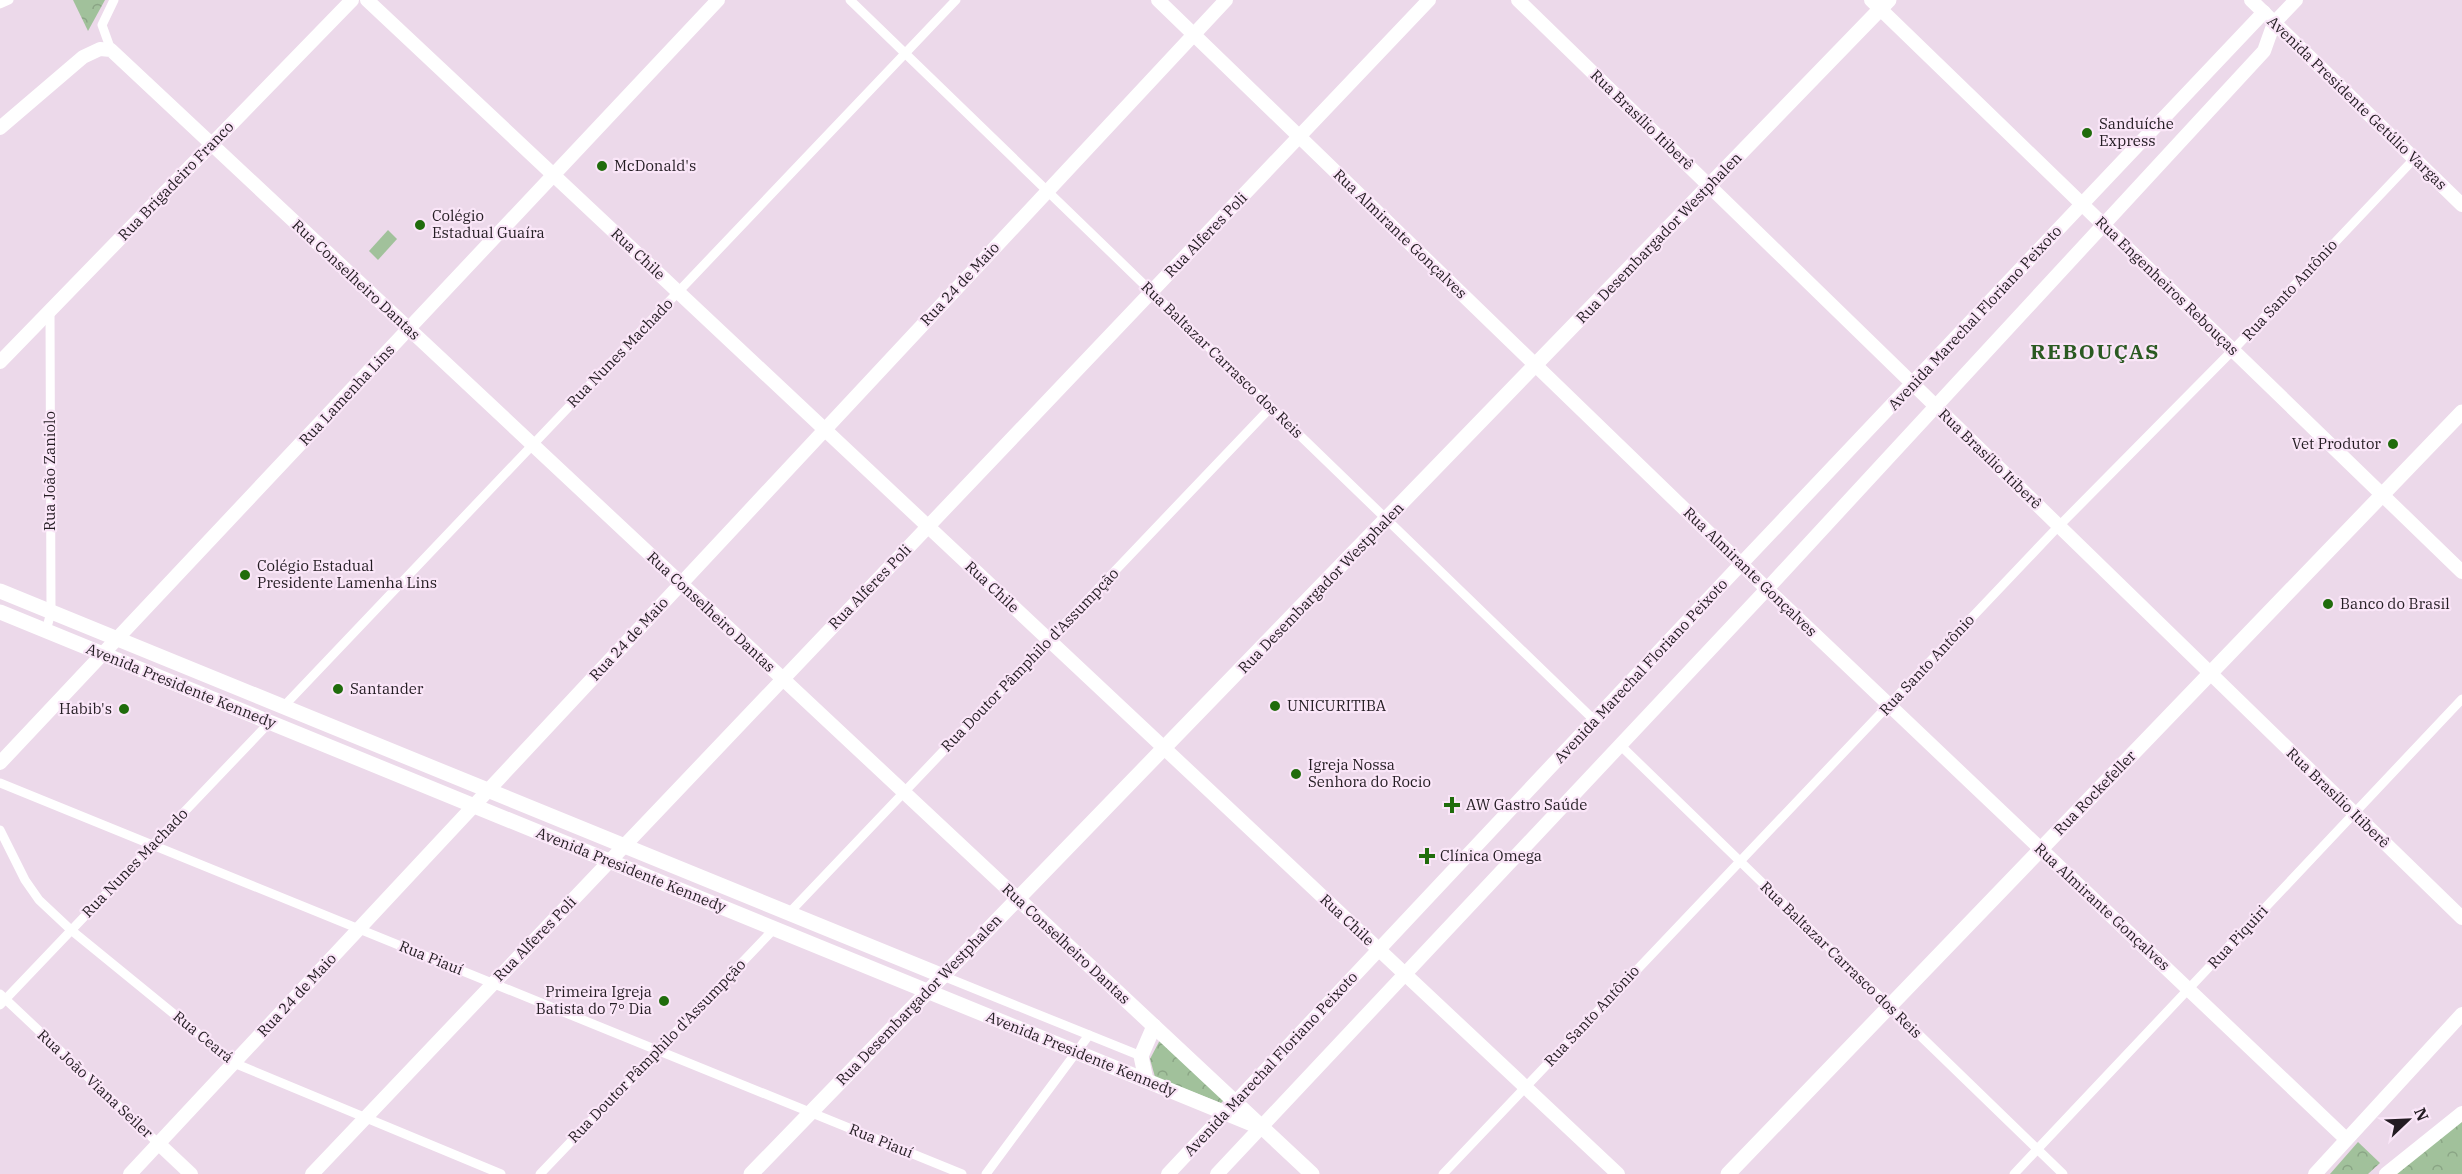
<svg xmlns="http://www.w3.org/2000/svg" width="2462" height="1174" viewBox="0 0 2462 1174" font-family="'IBM Plex Serif',serif">
<style>
.green{fill:#a1c19b}
.park{fill:url(#park-crowns)}
.lines{fill:none;stroke-linecap:round;stroke-linejoin:round}
.street{stroke:#fff;stroke-width:9}
.secondary{stroke:#fff;stroke-width:14}
.primary{stroke:#fff;stroke-width:15}
.poi-dot{fill:#206c0c;stroke:#fae6f8;stroke-width:2}
.labels{text-anchor:middle;stroke-width:4.5;stroke-linejoin:round;paint-order:stroke}
.street-label{font-size:15px;fill:#231c22;stroke:#fae6f8}
.poi-label{font-size:15px;fill:#231c22;stroke:#fae6f8;text-anchor:start}
.district-label{font-size:21px;font-weight:bold;letter-spacing:1.5px;fill:#2b5a22;stroke:#fae6f8}
</style>
<defs>
<pattern id="park-crowns" width="20" height="18" patternUnits="userSpaceOnUse" patternTransform="scale(1.5)"><rect width="20" height="18" fill="#a1c19b"/><path d="M2 6a3 3 0 1 1 6 0M12 15a3 3 0 1 1 6 0" fill="none" stroke="#8aa585"/></pattern>
</defs>
<rect width="100%" height="100%" fill="#ecd9ea"/>
<!-- green -->
<polygon class="green" points="388,230 397,239 378,260 369,251"/>
<!-- park -->
<g class="park">
<polygon points="73,0 105,0 88,31"/>
<polygon points="1160,1040 1224,1100 1221,1103 1155,1077 1150,1059"/>
<polygon points="2462,1119 2462,1174 2391,1174"/>
<polygon points="2358,1142 2380,1163 2368,1174 2330,1174"/>
</g>
<g class="lines">
<!-- street -->
<g class="street">
<polyline points="850,0 1594,720"/>
<polyline points="0,4 9,0"/>
<polyline points="111,50 102,25 114,0"/>
<polyline points="46,631 51,612 50,311"/>
<polyline points="284,706 956,0"/>
<polyline points="1620,745 2063,1174"/>
<polyline points="0,783 962,1174"/>
<polyline points="0,830 25,880 39,900 71,930 234,1063 501,1174"/>
<polyline points="789,913 1271,407"/>
<polyline points="943,976 1141,1056"/>
<polyline points="0,994 159,1144"/>
<polyline points="0,1005 270,722"/>
<polyline points="540,1174 774,929"/>
<polyline points="986,1174 1089,1035"/>
<polyline points="1443,1174 2053,532 2233,350 2414,159"/>
<polyline points="2014,1174 2462,699"/>
</g>
<!-- secondary -->
<g class="secondary">
<polyline points="367,0 1618,1174"/>
<polyline points="1158,0 1767,589 2346,1139"/>
<polyline points="1518,0 2462,918"/>
<polyline points="1871,0 2462,572"/>
<polyline points="2251,0 2462,205"/>
<polyline points="0,128 83,57 100,49 111,50 1017,898"/>
<polyline points="0,362 352,0"/>
<polyline points="0,763 718,0"/>
<polyline points="159,1144 191,1174"/>
<polyline points="130,1174 1226,0"/>
<polyline points="312,1174 1429,0"/>
<polyline points="1168,1174 1741,564 2264,12"/>
<polyline points="1217,1174 1767,589 2264,51 2274,23 2296,0"/>
<polyline points="2315,1174 2462,1014"/>
<polyline points="2386,1174 2462,1113"/>
</g>
<!-- primary -->
<g class="primary">
<polyline points="0,591 943,976"/>
<polyline points="0,612 1262,1128"/>
<polyline points="1017,898 1312,1174"/>
<polyline points="1146,1080 1141,1056 1154,1026"/>
<polyline points="751,1174 1889,0"/>
<polyline points="1728,1174 2462,412"/>
</g>
</g>
<!-- markers -->
<g class="poi-dot">
<circle cx="2087" cy="133" r="6"/>
<circle cx="602" cy="166" r="6"/>
<circle cx="420" cy="225" r="6"/>
<circle cx="2393" cy="444" r="6"/>
<circle cx="245" cy="575" r="6"/>
<circle cx="2328" cy="604" r="6"/>
<circle cx="338" cy="689" r="6"/>
<circle cx="1275" cy="706" r="6"/>
<circle cx="124" cy="709" r="6"/>
<circle cx="1296" cy="774" r="6"/>
<path d="M1449 796h6v6h6v6h-6v6h-6v-6h-6v-6h6z"/>
<path d="M1424 847h6v6h6v6h-6v6h-6v-6h-6v-6h6z"/>
<circle cx="664" cy="1001" r="6"/>
</g>
<g class="labels">
<!-- street labels -->
<g class="street-label">
<text transform="translate(2357 103) rotate(44)" y="5">Avenida Presidente Getúlio Vargas</text>
<text transform="translate(1642 120) rotate(44)" y="5">Rua Brasílio Itiberê</text>
<text transform="translate(176 181) rotate(-46)" y="5">Rua Brigadeiro Franco</text>
<text transform="translate(1400 234) rotate(44)" y="5">Rua Almirante Gonçalves</text>
<text transform="translate(1206 235) rotate(-46)" y="5">Rua Alferes Poli</text>
<text transform="translate(1659 238) rotate(-46)" y="5">Rua Desembargador Westphalen</text>
<text transform="translate(638 254) rotate(43)" y="5">Rua Chile</text>
<text transform="translate(356 280) rotate(43)" y="5">Rua Conselheiro Dantas</text>
<text transform="translate(960 284) rotate(-47)" y="5">Rua 24 de Maio</text>
<text transform="translate(2167 286) rotate(44)" y="5">Rua Engenheiros Rebouças</text>
<text transform="translate(2290 290) rotate(-47)" y="5">Rua Santo Antônio</text>
<text transform="translate(1975 318) rotate(-47)" y="5">Avenida Marechal Floriano Peixoto</text>
<text transform="translate(620 353) rotate(-46)" y="5">Rua Nunes Machado</text>
<text transform="translate(1222 360) rotate(44)" y="5">Rua Baltazar Carrasco dos Reis</text>
<text transform="translate(347 395) rotate(-47)" y="5">Rua Lamenha Lins</text>
<text transform="translate(1990 459) rotate(44)" y="5">Rua Brasílio Itiberê</text>
<text transform="translate(50 471) rotate(-90)" y="5">Rua João Zaniolo</text>
<text transform="translate(1750 572) rotate(44)" y="5">Rua Almirante Gonçalves</text>
<text transform="translate(870 587) rotate(-46)" y="5">Rua Alferes Poli</text>
<text transform="translate(992 587) rotate(43)" y="5">Rua Chile</text>
<text transform="translate(1321 588) rotate(-46)" y="5">Rua Desembargador Westphalen</text>
<text transform="translate(711 612) rotate(43)" y="5">Rua Conselheiro Dantas</text>
<text transform="translate(629 639) rotate(-47)" y="5">Rua 24 de Maio</text>
<text transform="translate(1030 660) rotate(-46)" y="5">Rua Doutor Pâmphilo d'Assumpção</text>
<text transform="translate(1927 665) rotate(-47)" y="5">Rua Santo Antônio</text>
<text transform="translate(1641 671) rotate(-47)" y="5">Avenida Marechal Floriano Peixoto</text>
<text transform="translate(181 686) rotate(22)" y="5">Avenida Presidente Kennedy</text>
<text transform="translate(2095 793) rotate(-46)" y="5">Rua Rockefeller</text>
<text transform="translate(2338 798) rotate(44)" y="5">Rua Brasílio Itiberê</text>
<text transform="translate(135 863) rotate(-46)" y="5">Rua Nunes Machado</text>
<text transform="translate(631 870) rotate(22)" y="5">Avenida Presidente Kennedy</text>
<text transform="translate(2102 907) rotate(43)" y="5">Rua Almirante Gonçalves</text>
<text transform="translate(1347 920) rotate(43)" y="5">Rua Chile</text>
<text transform="translate(2238 937) rotate(-47)" y="5">Rua Piquiri</text>
<text transform="translate(535 939) rotate(-46)" y="5">Rua Alferes Poli</text>
<text transform="translate(1066 944) rotate(43)" y="5">Rua Conselheiro Dantas</text>
<text transform="translate(431 958) rotate(22)" y="5">Rua Piauí</text>
<text transform="translate(1841 960) rotate(44)" y="5">Rua Baltazar Carrasco dos Reis</text>
<text transform="translate(297 995) rotate(-47)" y="5">Rua 24 de Maio</text>
<text transform="translate(919 1000) rotate(-46)" y="5">Rua Desembargador Westphalen</text>
<text transform="translate(1592 1016) rotate(-47)" y="5">Rua Santo Antônio</text>
<text transform="translate(203 1037) rotate(39)" y="5">Rua Ceará</text>
<text transform="translate(657 1051) rotate(-46)" y="5">Rua Doutor Pâmphilo d'Assumpção</text>
<text transform="translate(1081 1054) rotate(22)" y="5">Avenida Presidente Kennedy</text>
<text transform="translate(1271 1064) rotate(-47)" y="5">Avenida Marechal Floriano Peixoto</text>
<text transform="translate(95 1084) rotate(43)" y="5">Rua João Viana Seiler</text>
<text transform="translate(881 1141) rotate(22)" y="5">Rua Piauí</text>
</g>
<!-- poi labels -->
<g class="poi-label">
<text x="2099" y="129">Sanduíche<tspan x="2099" dy="17">Express</tspan></text>
<text x="614" y="171">McDonald's</text>
<text x="432" y="221">Colégio<tspan x="432" dy="17">Estadual Guaíra</tspan></text>
<text x="2381" y="449" text-anchor="end">Vet Produtor</text>
<text x="257" y="571">Colégio Estadual<tspan x="257" dy="17">Presidente Lamenha Lins</tspan></text>
<text x="2340" y="609">Banco do Brasil</text>
<text x="350" y="694">Santander</text>
<text x="1287" y="711">UNICURITIBA</text>
<text x="112" y="714" text-anchor="end">Habib's</text>
<text x="1308" y="770">Igreja Nossa<tspan x="1308" dy="17">Senhora do Rocio</tspan></text>
<text x="1466" y="810">AW Gastro Saúde</text>
<text x="1440" y="861">Clínica Omega</text>
<text x="652" y="997" text-anchor="end">Primeira Igreja<tspan x="652" dy="17">Batista do 7° Dia</tspan></text>
</g>
<!-- district labels -->
<g class="district-label">
<text x="2095" y="359">REBOUÇAS</text>
</g>
</g>
<!-- north arrow -->
<g transform="translate(2408 1120) rotate(67)" stroke="#fae6f8" stroke-width="4.5" paint-order="stroke">
<path d="M0-4.5L10 22L0 15L-10 22Z" fill="#231c22"/>
<text y="-9" font-size="16" font-weight="bold" text-anchor="middle" fill="#231c22">N</text>
</g>
</svg>
